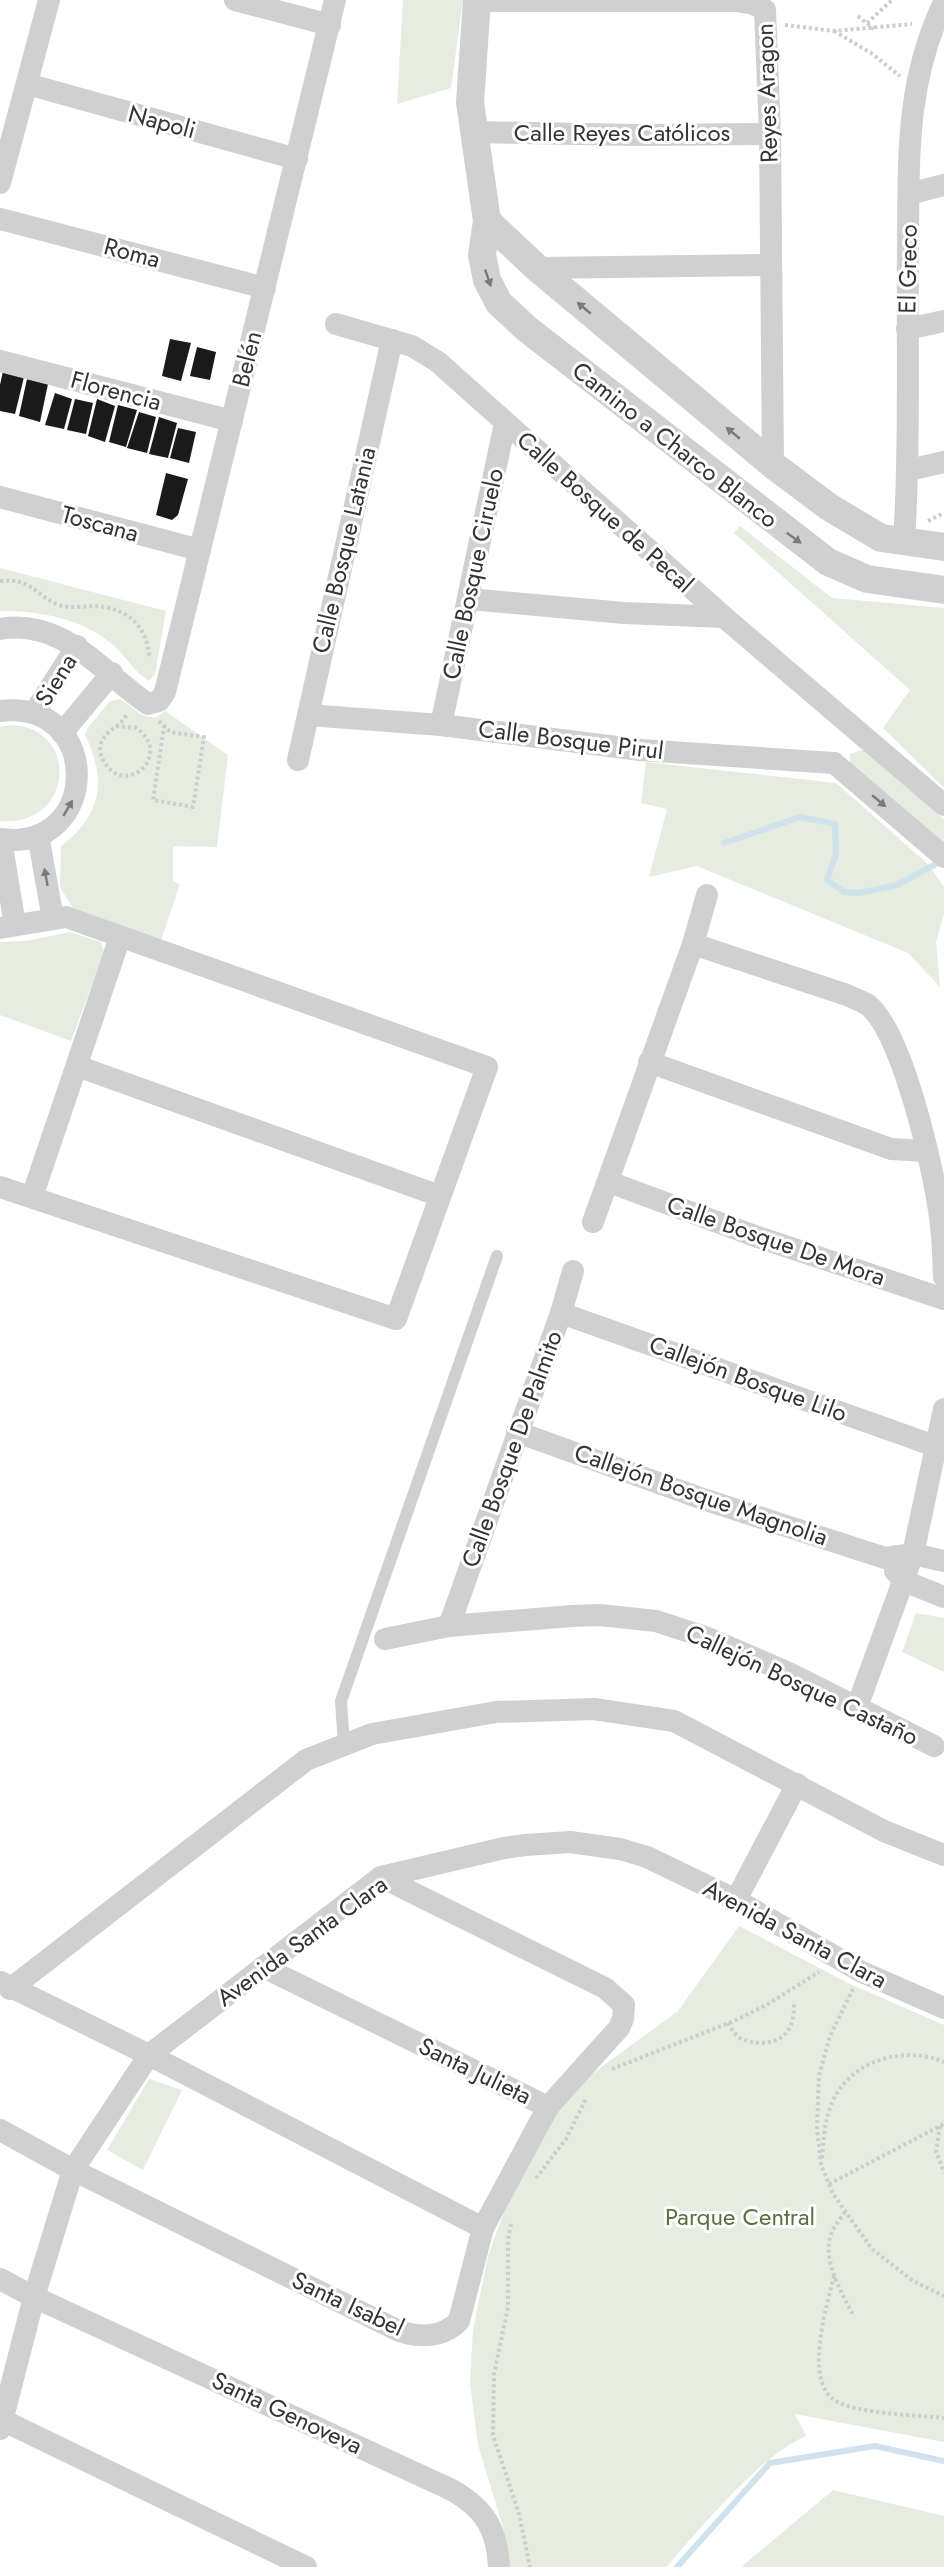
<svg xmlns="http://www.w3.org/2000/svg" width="944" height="2567" viewBox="0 0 944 2567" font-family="Jost,sans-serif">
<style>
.green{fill:#e6ecdf}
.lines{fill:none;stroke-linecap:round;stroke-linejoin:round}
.stream{stroke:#cfe2ee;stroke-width:6}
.building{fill:#1a1a1a}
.path{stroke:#cdcdcd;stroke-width:4;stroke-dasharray:3 3;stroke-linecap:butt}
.service{stroke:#d0d0d0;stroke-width:12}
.minor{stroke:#d0d0d0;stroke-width:22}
.tertiary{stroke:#d0d0d0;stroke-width:28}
.oneway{fill:#7a7a7a}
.labels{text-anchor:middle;stroke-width:6;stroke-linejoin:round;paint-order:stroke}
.street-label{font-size:24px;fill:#333;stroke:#fff}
.park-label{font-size:24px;fill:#56703f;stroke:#fff}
</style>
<rect width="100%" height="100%" fill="#fff"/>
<!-- green -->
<g class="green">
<polygon points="403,0 463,0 451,88 397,104"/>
<polygon points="740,526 832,598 944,608 944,788 883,728 910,690 734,533"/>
<path d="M 0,568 L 166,611 L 155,674 L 149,681 C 135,673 126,656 113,645 C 82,618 40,611 0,611 Z"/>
<path d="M 120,699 L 142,715 L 155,718 L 165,711 L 228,755 L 217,847 L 173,846 L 173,881 L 180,884 L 161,940 L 73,908 L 60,887 L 61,846 C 102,816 107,779 85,735 L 87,729 L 110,701 Z"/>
<path d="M 12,725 C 81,729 73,827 0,821 L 0,727 Z"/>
<polygon points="865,749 944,819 944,850 850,766 850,754"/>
<polygon points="646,762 836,783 928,864 944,887 944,914 936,942 940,987 908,953 697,866 649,877 667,809 641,803"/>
<polygon points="70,932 101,942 104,952 71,1041 0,1015 0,942 26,941"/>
<polygon points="916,1613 944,1618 944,1672 902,1652"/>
<path d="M 739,1926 L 850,1984 L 944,2025 L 944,2442 L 795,2414 L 806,2436 C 759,2456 701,2528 666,2567 L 510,2567 L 503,2527 L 478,2445 L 470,2383 L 473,2330 L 488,2256 L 508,2201 L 555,2112 L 571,2093 L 600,2068 L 678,2011 Z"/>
<polygon points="149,2079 182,2090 143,2170 107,2150"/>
<polygon points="833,2490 944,2516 944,2567 741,2567"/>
</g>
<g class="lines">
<!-- stream -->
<g class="stream">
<polyline points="724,843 800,817 835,824 836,854 827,880 844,892 859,893 897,885 936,864"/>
<polyline points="677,2567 770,2463 875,2446 944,2461"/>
</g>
</g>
<!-- building -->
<g class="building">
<polygon points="170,339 191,343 181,381 162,376"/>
<polygon points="197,347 216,352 210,380 190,376"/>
<polygon points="3,371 24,377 15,414 0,411 0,385"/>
<polygon points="27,379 48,384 40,422 19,416"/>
<polygon points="55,393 72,399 64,429 45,425"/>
<polygon points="75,399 93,403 86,434 67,430"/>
<polygon points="97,399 115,406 105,442 88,436"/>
<polygon points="118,405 137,410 126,447 109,442"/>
<polygon points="139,412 156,417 147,453 127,448"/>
<polygon points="159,417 177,423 168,458 149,454"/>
<polygon points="178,428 196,432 189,463 170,458"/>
<polygon points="166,473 188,479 178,515 172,520 156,515"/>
</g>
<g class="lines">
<!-- path -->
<g class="path">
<polyline points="858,16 874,29"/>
<polyline points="867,23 892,0"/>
<polyline points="785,25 834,31 912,24"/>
<polyline points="834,31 871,53 900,76"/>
<polyline points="928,521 944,513"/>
<path d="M 0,581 C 31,577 36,596 59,605 C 71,609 84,606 96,606 C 128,608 149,628 149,659"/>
<polyline points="159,721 170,732 204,737 193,807 153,800 164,727"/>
<path d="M 116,726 L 136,728 C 173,753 129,795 107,766 C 103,761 100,755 100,749 C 101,730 122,728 127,713"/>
<polyline points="853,1989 830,2036 819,2076 817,2128 821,2165 833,2194 872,2249 913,2281 944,2296"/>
<path d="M 728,2023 C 731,2028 735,2035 740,2038 C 755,2046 780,2045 789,2029 C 794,2021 794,2010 794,2001"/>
<polyline points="612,2069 734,2021 768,2004 819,1972"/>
<polyline points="940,2126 936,2151 944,2173"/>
<path d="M 822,2158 C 824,2139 824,2121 832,2103 C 850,2060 904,2045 944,2062"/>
<polyline points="536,2178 566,2139 586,2099"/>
<polyline points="829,2184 944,2124"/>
<path d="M 845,2212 C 841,2218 835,2225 832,2232 C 820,2259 843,2294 854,2317"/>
<polyline points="511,2224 508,2239 508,2307 494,2374 493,2435 519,2514 530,2567"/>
<path d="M 834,2276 C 827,2305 804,2379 834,2400 C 855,2414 918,2415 944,2418"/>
</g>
<!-- service -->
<polyline class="service" points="344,1745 341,1701 497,1256"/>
<!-- minor -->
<g class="minor">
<polyline points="235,0 330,25"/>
<polyline points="477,1 736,1 754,4 765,10 770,134 773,465"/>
<polyline points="27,84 297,159"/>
<polyline points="474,132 637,135 770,134"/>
<polyline points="0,183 49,0"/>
<polyline points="909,194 944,185"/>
<polyline points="0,219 265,288"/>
<polyline points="537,268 771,265"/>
<polyline points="336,324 412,346 438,362 724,617 944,805"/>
<polyline points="907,329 944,321"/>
<polyline points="0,361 232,421"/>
<polyline points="909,470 944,462"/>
<polyline points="0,497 200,550"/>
<path d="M 904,542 C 910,444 907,345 908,247 C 909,159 905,84 944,2"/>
<polyline points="469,599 624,613 724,617"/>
<path d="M 0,629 C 64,618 102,673 148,704 L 159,701 L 165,692 L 335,0"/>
<path d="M 0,711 C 104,699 101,853 0,839"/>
<polyline points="34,713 77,646"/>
<polyline points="308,715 441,725 641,750 834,763"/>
<polyline points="441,725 505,423"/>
<polyline points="62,733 112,673"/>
<polyline points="298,760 392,340"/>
<polyline points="834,763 944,857"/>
<polyline points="38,835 53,919"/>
<polyline points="1,840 15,925"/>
<polyline points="0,928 66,917 487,1067 396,1319 0,1187"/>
<path d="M 693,944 L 847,995 C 853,998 862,1001 868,1005 C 903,1033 934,1171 940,1217 C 943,1237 943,1257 944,1277"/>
<polyline points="649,1062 891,1149 927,1151"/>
<polyline points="77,1066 440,1196"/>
<polyline points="609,1182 755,1236 944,1299"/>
<polyline points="32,1197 120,937"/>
<polyline points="593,1222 693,944 707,895"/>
<polyline points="561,1313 935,1446"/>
<polyline points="517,1432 703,1499 885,1558 913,1554 944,1561"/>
<polyline points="895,1571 904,1581 944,1597"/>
<polyline points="449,1626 561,1313 573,1271"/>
<polyline points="385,1639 449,1626 572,1616 600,1615 656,1621 708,1638 789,1673 934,1746"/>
<polyline points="857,1707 913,1554 944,1409"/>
<polyline points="736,1900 797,1784"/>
<polyline points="263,1967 548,2107"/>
<polyline points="1,1982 149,2055 483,2228"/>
<polyline points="10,1989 306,1760 372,1734 496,1712 594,1709 674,1721 884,1831 944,1855"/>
<path d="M 0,2130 L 73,2170 L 399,2331 C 421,2338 442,2338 459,2321 L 483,2228 L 548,2107 L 619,2028 L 623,2019 L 624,2005 L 605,1988 L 381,1877"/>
<path d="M 0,2279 L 34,2297 L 452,2490 C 485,2509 497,2529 499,2567"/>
<polyline points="0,2419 306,2567"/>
<polyline points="0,2429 34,2297 73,2170 149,2055 381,1877 504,1848 526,1845 570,1842 620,1849 647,1857 736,1900 862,1972 944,2008"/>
</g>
<!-- tertiary -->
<g class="tertiary">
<polyline points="477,0 470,102 487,221 482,255 487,280 499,303 527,329 828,562 867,579 944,590"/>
<polyline points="487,221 537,268 773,465 829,507 881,538 944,547"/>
</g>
</g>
<!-- one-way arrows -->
<defs><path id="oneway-solid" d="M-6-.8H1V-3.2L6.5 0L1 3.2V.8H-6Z" transform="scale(1.5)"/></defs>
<g class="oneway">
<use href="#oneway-solid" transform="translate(488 278) rotate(71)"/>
<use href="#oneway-solid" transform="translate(584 308) rotate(-140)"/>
<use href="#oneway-solid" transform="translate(733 433) rotate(-140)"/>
<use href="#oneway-solid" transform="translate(794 538) rotate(36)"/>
<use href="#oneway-solid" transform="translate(879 801) rotate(40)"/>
<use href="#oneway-solid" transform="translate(68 808) rotate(-60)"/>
<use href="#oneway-solid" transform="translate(46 877) rotate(-100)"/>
</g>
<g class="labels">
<!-- street labels -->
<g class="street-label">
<text transform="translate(767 93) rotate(-92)" y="8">Reyes Aragon</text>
<text transform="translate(162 122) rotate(15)" y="8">Napoli</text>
<text x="622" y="141">Calle Reyes Católicos</text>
<text transform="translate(132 253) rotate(15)" y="8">Roma</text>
<text transform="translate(908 269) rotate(-89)" y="8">El Greco</text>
<text transform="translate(247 359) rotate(-76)" y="8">Belén</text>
<text transform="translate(116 391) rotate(15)" y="8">Florencia</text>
<text transform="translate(675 445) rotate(38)" y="8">Camino a Charco Blanco</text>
<text transform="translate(605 512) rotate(42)" y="8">Calle Bosque de Pecal</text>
<text transform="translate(100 524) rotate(15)" y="8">Toscana</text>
<text transform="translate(344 550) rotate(-77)" y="8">Calle Bosque Latania</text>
<text transform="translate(473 574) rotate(-78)" y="8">Calle Bosque Ciruelo</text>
<text transform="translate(56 680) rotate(-58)" y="8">Siena</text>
<text transform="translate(571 740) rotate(7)" y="8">Calle Bosque Pirul</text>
<text transform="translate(776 1241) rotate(19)" y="8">Calle Bosque De Mora</text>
<text transform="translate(748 1379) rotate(20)" y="8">Callejón Bosque Lilo</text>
<text transform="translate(512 1449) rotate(-70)" y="8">Calle Bosque De Palmito</text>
<text transform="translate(701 1495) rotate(19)" y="8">Callejón Bosque Magnolia</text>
<text transform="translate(802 1685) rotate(25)" y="8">Callejón Bosque Castaño</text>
<text transform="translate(795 1934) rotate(28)" y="8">Avenida Santa Clara</text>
<text transform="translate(302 1941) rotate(-36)" y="8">Avenida Santa Clara</text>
<text transform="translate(475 2071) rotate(26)" y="8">Santa Julieta</text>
<text transform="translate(348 2304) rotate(25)" y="8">Santa Isabel</text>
<text transform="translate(287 2413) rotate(25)" y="8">Santa Genoveva</text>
</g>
<!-- park labels -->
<g class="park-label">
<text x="740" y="2225">Parque Central</text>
</g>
</g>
</svg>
